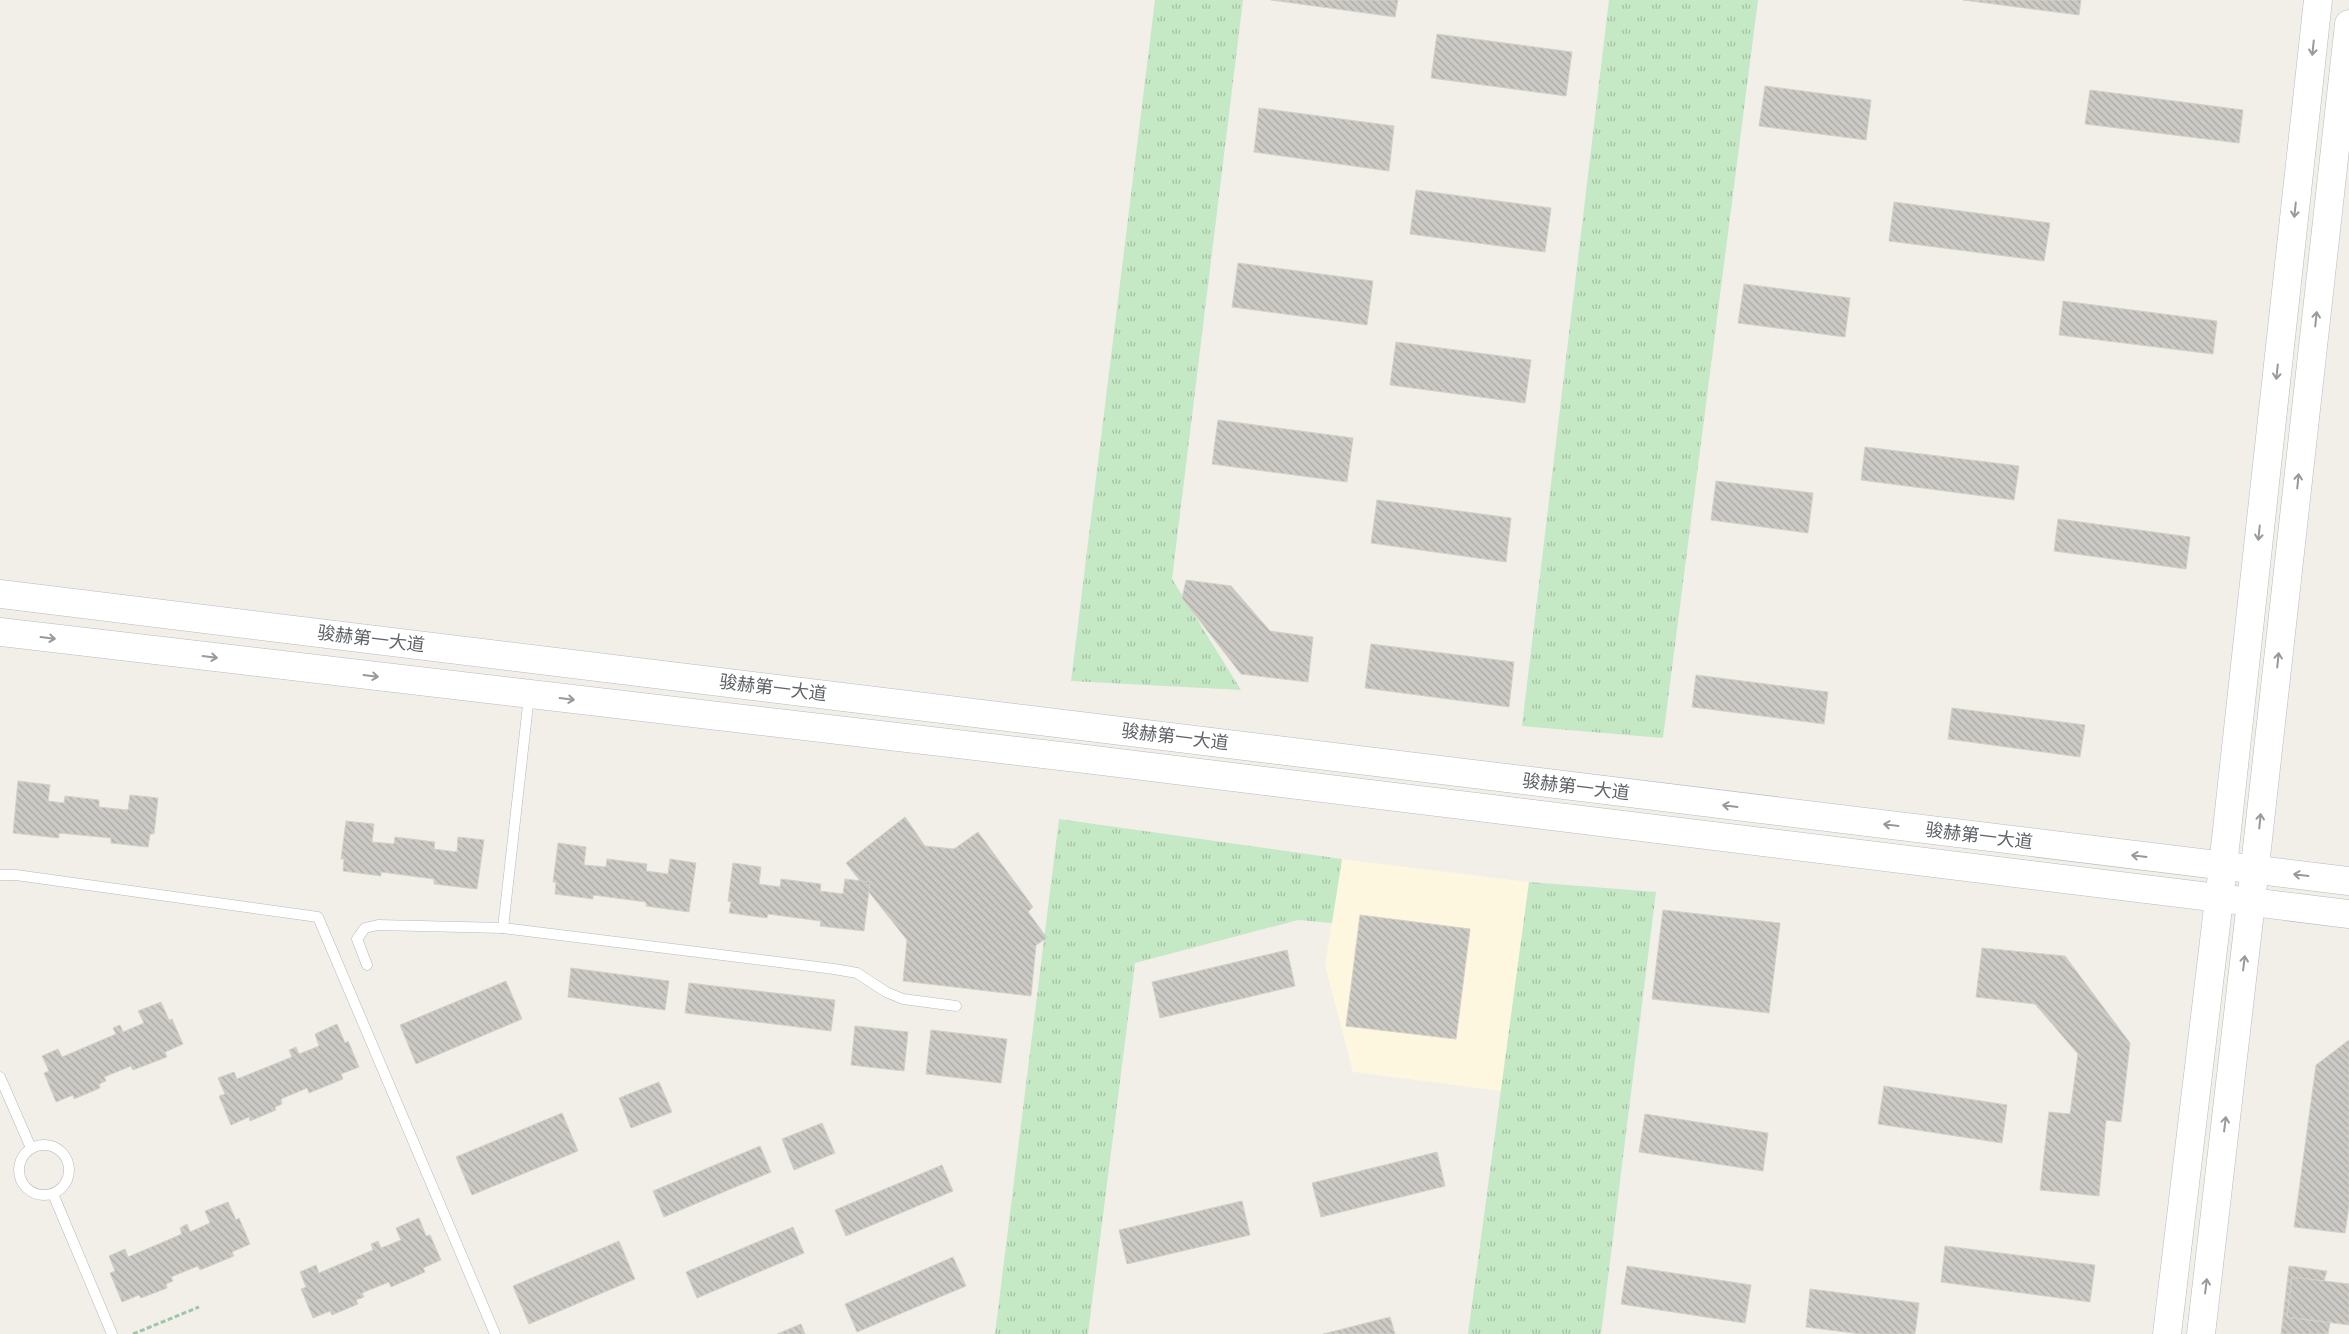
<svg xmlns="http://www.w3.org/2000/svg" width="2349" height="1334" viewBox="0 0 2349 1334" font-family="Overpass,'Noto Sans SC',sans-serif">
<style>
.commercial{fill:#fef7e0}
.park{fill:url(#park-tufts)}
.building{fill:url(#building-back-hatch);stroke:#d6d1c6}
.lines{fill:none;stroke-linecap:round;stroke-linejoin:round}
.lane-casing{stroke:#b5b8bc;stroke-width:11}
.secondary-casing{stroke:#b6babf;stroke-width:29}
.path{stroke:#9cc7a9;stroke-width:3;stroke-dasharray:5 2.5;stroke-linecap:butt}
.lane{stroke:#fff;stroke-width:10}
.secondary{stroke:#fff;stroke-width:28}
.oneway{stroke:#979a9d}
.labels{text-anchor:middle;stroke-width:4;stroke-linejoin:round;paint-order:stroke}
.street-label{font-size:18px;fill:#5f6368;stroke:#fff}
</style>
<defs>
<pattern id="park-tufts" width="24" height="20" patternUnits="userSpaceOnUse" patternTransform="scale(1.25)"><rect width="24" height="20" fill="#c5e8c5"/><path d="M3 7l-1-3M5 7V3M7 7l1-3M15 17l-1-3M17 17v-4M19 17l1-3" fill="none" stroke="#a3c0a4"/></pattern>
<pattern id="building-back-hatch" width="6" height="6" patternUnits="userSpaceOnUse" patternTransform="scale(1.25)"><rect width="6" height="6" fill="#cccac5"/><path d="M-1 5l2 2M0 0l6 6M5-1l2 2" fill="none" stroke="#a9a8a4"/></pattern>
</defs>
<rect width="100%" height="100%" fill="#f1efe8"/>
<!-- commercial -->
<polygon class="commercial" points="1342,859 1529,882 1502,1091 1353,1072 1325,965"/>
<!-- park -->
<g class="park">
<polygon points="1155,0 1243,0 1172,579 1241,690 1071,681"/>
<polygon points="1609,0 1758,0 1663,738 1522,726"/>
<polygon points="1059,819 1342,859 1332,923 1298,920 1135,963 1088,1334 995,1334"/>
<polygon points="1529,882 1656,892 1601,1334 1468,1334"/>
</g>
<!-- building -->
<g class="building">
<polygon points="1271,0 1398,0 1395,17"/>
<polygon points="1963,0 2081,0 2079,15"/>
<polygon points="1437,34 1572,52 1566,96 1431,78"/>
<polygon points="1765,86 1871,100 1866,140 1759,126"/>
<polygon points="2090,90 2243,110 2239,143 2085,124"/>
<polygon points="1259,108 1394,126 1389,171 1254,152"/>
<polygon points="1416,190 1551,208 1545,252 1410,234"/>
<polygon points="1894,202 2050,223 2044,261 1889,241"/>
<polygon points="1238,263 1373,281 1367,325 1232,307"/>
<polygon points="1744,284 1850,298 1845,337 1738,323"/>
<polygon points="2063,301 2217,321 2213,354 2059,335"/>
<polygon points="1396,342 1531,360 1525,403 1390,385"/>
<polygon points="1218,420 1353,438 1347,482 1212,464"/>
<polygon points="1865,447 2019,466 2014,500 1861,480"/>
<polygon points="1716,481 1813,493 1808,533 1711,520"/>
<polygon points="1377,500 1511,518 1506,562 1371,543"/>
<polygon points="2058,519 2190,537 2186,569 2054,551"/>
<polygon points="1186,580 1231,586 1270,631 1313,637 1308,682 1241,674 1182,598"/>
<polygon points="1371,644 1514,662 1509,707 1365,688"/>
<polygon points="1696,675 1828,692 1824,724 1692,707"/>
<polygon points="1952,708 2085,725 2080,757 1948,739"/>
<polygon points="18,781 50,785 48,801 64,803 65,796 99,800 99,807 128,810 130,795 158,798 154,834 150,834 148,847 111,843 111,838 59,833 59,838 13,833"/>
<polygon points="905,817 925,846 954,849 978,832 1033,907 1028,912 1047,938 1036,945 1031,996 903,981 907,940 846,863"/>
<polygon points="346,821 374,824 372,842 394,844 395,837 435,842 434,849 457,852 458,837 484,840 477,889 434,884 434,879 381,872 381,876 343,871 344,859 341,859"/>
<polygon points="558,843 586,847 584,865 606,867 607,859 647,864 646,871 668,874 670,859 696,863 689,912 646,906 646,902 593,895 593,899 555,894 556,882 553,882"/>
<polygon points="733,863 761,867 759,884 780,887 781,879 821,884 820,891 843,894 845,879 870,882 864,931 820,926 821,921 768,914 767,918 729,913 731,902 728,901"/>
<polygon points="1663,910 1780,923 1769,1013 1652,999"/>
<polygon points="1360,915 1470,929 1456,1039 1346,1026"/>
<polygon points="1982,948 2065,956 2130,1043 2121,1122 2106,1120 2099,1196 2040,1190 2049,1112 2070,1114 2078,1054 2035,1004 1976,997"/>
<polygon points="1287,950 1295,986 1160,1018 1152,982"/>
<polygon points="571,968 669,981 665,1010 568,997"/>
<polygon points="506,981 522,1019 416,1064 400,1025"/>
<polygon points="689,983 835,1000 831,1031 685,1013"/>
<polygon points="161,1002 169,1020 172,1019 183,1044 165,1052 167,1057 133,1070 131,1066 104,1077 106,1081 99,1084 100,1088 74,1099 73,1095 56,1102 44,1073 49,1071 42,1056 58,1049 62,1057 116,1034 113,1028 120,1025 123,1032 144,1023 138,1011"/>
<polygon points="337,1024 345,1043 348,1041 359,1067 341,1074 343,1079 309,1093 307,1088 281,1099 282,1104 275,1107 276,1110 250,1121 249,1117 231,1125 219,1096 225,1094 218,1078 234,1072 237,1079 292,1057 289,1050 296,1047 299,1054 319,1046 315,1034"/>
<polygon points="855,1026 908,1032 904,1071 851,1065"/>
<polygon points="931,1030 1007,1039 1001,1083 926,1074"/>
<polygon points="2349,1040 2349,1206 2345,1233 2294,1227 2316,1065"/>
<polygon points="659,1082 672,1112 631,1128 619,1098"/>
<polygon points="1884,1086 2007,1105 2002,1143 1878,1124"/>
<polygon points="562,1113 578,1151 472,1195 456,1157"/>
<polygon points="1645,1114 1768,1133 1763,1171 1639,1152"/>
<polygon points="822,1123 835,1153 794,1170 782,1139"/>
<polygon points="760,1146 771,1172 664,1217 653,1191"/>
<polygon points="1437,1152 1445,1186 1321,1217 1312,1183"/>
<polygon points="942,1165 953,1191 846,1236 835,1210"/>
<polygon points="1242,1201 1250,1235 1127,1264 1119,1230"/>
<polygon points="228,1202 236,1220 239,1218 250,1244 232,1252 234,1256 200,1270 198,1266 171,1277 173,1281 166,1284 167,1288 141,1298 139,1295 122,1302 110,1273 115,1271 109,1256 125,1249 128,1257 182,1234 180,1228 187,1224 190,1232 210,1223 205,1211"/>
<polygon points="419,1218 426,1236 430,1235 441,1260 423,1268 425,1272 391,1287 389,1282 362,1293 364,1297 356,1300 358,1304 332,1315 330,1311 313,1318 301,1289 306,1287 300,1272 316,1265 319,1273 373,1250 371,1244 378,1241 381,1248 401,1240 396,1228"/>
<polygon points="793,1227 804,1253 697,1298 686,1272"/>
<polygon points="619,1241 635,1279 529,1324 513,1286"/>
<polygon points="1945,1246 2095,1265 2090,1302 1941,1282"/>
<polygon points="953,1257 966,1286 857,1332 845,1304"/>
<polygon points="1627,1266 1751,1285 1745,1323 1621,1304"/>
<polygon points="2289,1266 2327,1271 2324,1281 2292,1277 2287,1317 2330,1323 2328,1334 2281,1334"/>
<polygon points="2292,1277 2349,1284 2349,1325 2287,1317"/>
<polygon points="1810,1289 1919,1303 1915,1334 1861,1334 1806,1327"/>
<polygon points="1390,1317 1395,1334 1323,1334"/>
<polygon points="801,1324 805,1334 777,1334"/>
</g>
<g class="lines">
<!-- lane casing -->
<g class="lane-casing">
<g id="lane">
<polyline points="0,875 16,875 318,917 495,1334"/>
<polyline points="503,928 834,969 857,973 886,992 903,999 956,1006"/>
<polyline points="367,965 357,939 365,928 378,925 503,928 529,696"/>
<polyline points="0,1077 31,1148"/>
<circle cx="44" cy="1170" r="25"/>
<polyline points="53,1194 112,1334"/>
</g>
</g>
<!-- secondary casing -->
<g class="secondary-casing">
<g id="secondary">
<polyline points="0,594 2349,881"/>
<polyline points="0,632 1086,759 2349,914"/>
<polyline points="2167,1334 2223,866 2318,0"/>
<polyline points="2201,1334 2251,902 2349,24"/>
</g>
</g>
<!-- path -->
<polyline class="path" points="133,1334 199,1307"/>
<!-- lane -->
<use href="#lane" class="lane"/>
<!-- secondary -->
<use href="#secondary" class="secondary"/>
</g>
<!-- one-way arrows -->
<defs><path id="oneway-shaft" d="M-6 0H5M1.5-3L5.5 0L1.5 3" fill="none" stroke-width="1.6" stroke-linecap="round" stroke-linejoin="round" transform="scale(1.25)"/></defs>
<g class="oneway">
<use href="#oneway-shaft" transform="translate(2313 48) rotate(96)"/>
<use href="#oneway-shaft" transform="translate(2295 210) rotate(96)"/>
<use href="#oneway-shaft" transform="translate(2316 319) rotate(-84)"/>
<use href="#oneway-shaft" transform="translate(2277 372) rotate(96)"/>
<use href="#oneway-shaft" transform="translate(2298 481) rotate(-84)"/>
<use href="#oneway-shaft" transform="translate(2259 533) rotate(96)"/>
<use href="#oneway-shaft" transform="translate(48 638) rotate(7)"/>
<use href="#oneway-shaft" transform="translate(210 657) rotate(7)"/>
<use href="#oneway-shaft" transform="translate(2278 660) rotate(-84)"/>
<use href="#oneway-shaft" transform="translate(371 676) rotate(7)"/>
<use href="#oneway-shaft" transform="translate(567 699) rotate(7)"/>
<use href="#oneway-shaft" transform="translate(1730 806) rotate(-173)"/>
<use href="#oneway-shaft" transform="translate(2260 821) rotate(-84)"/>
<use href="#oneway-shaft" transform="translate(1891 825) rotate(-173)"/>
<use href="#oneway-shaft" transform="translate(2139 856) rotate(-173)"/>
<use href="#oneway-shaft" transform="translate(2301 875) rotate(-173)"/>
<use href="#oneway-shaft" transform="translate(2244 963) rotate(-83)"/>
<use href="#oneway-shaft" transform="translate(2225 1124) rotate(-83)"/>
<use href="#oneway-shaft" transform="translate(2206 1286) rotate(-83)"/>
</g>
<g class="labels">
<!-- street labels -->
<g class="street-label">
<text transform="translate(371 639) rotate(7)" y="6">骏赫第一大道</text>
<text transform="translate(773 688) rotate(7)" y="6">骏赫第一大道</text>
<text transform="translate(1175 737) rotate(7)" y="6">骏赫第一大道</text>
<text transform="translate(1576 787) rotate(7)" y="6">骏赫第一大道</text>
<text transform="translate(1979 836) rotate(7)" y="6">骏赫第一大道</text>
</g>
</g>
</svg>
